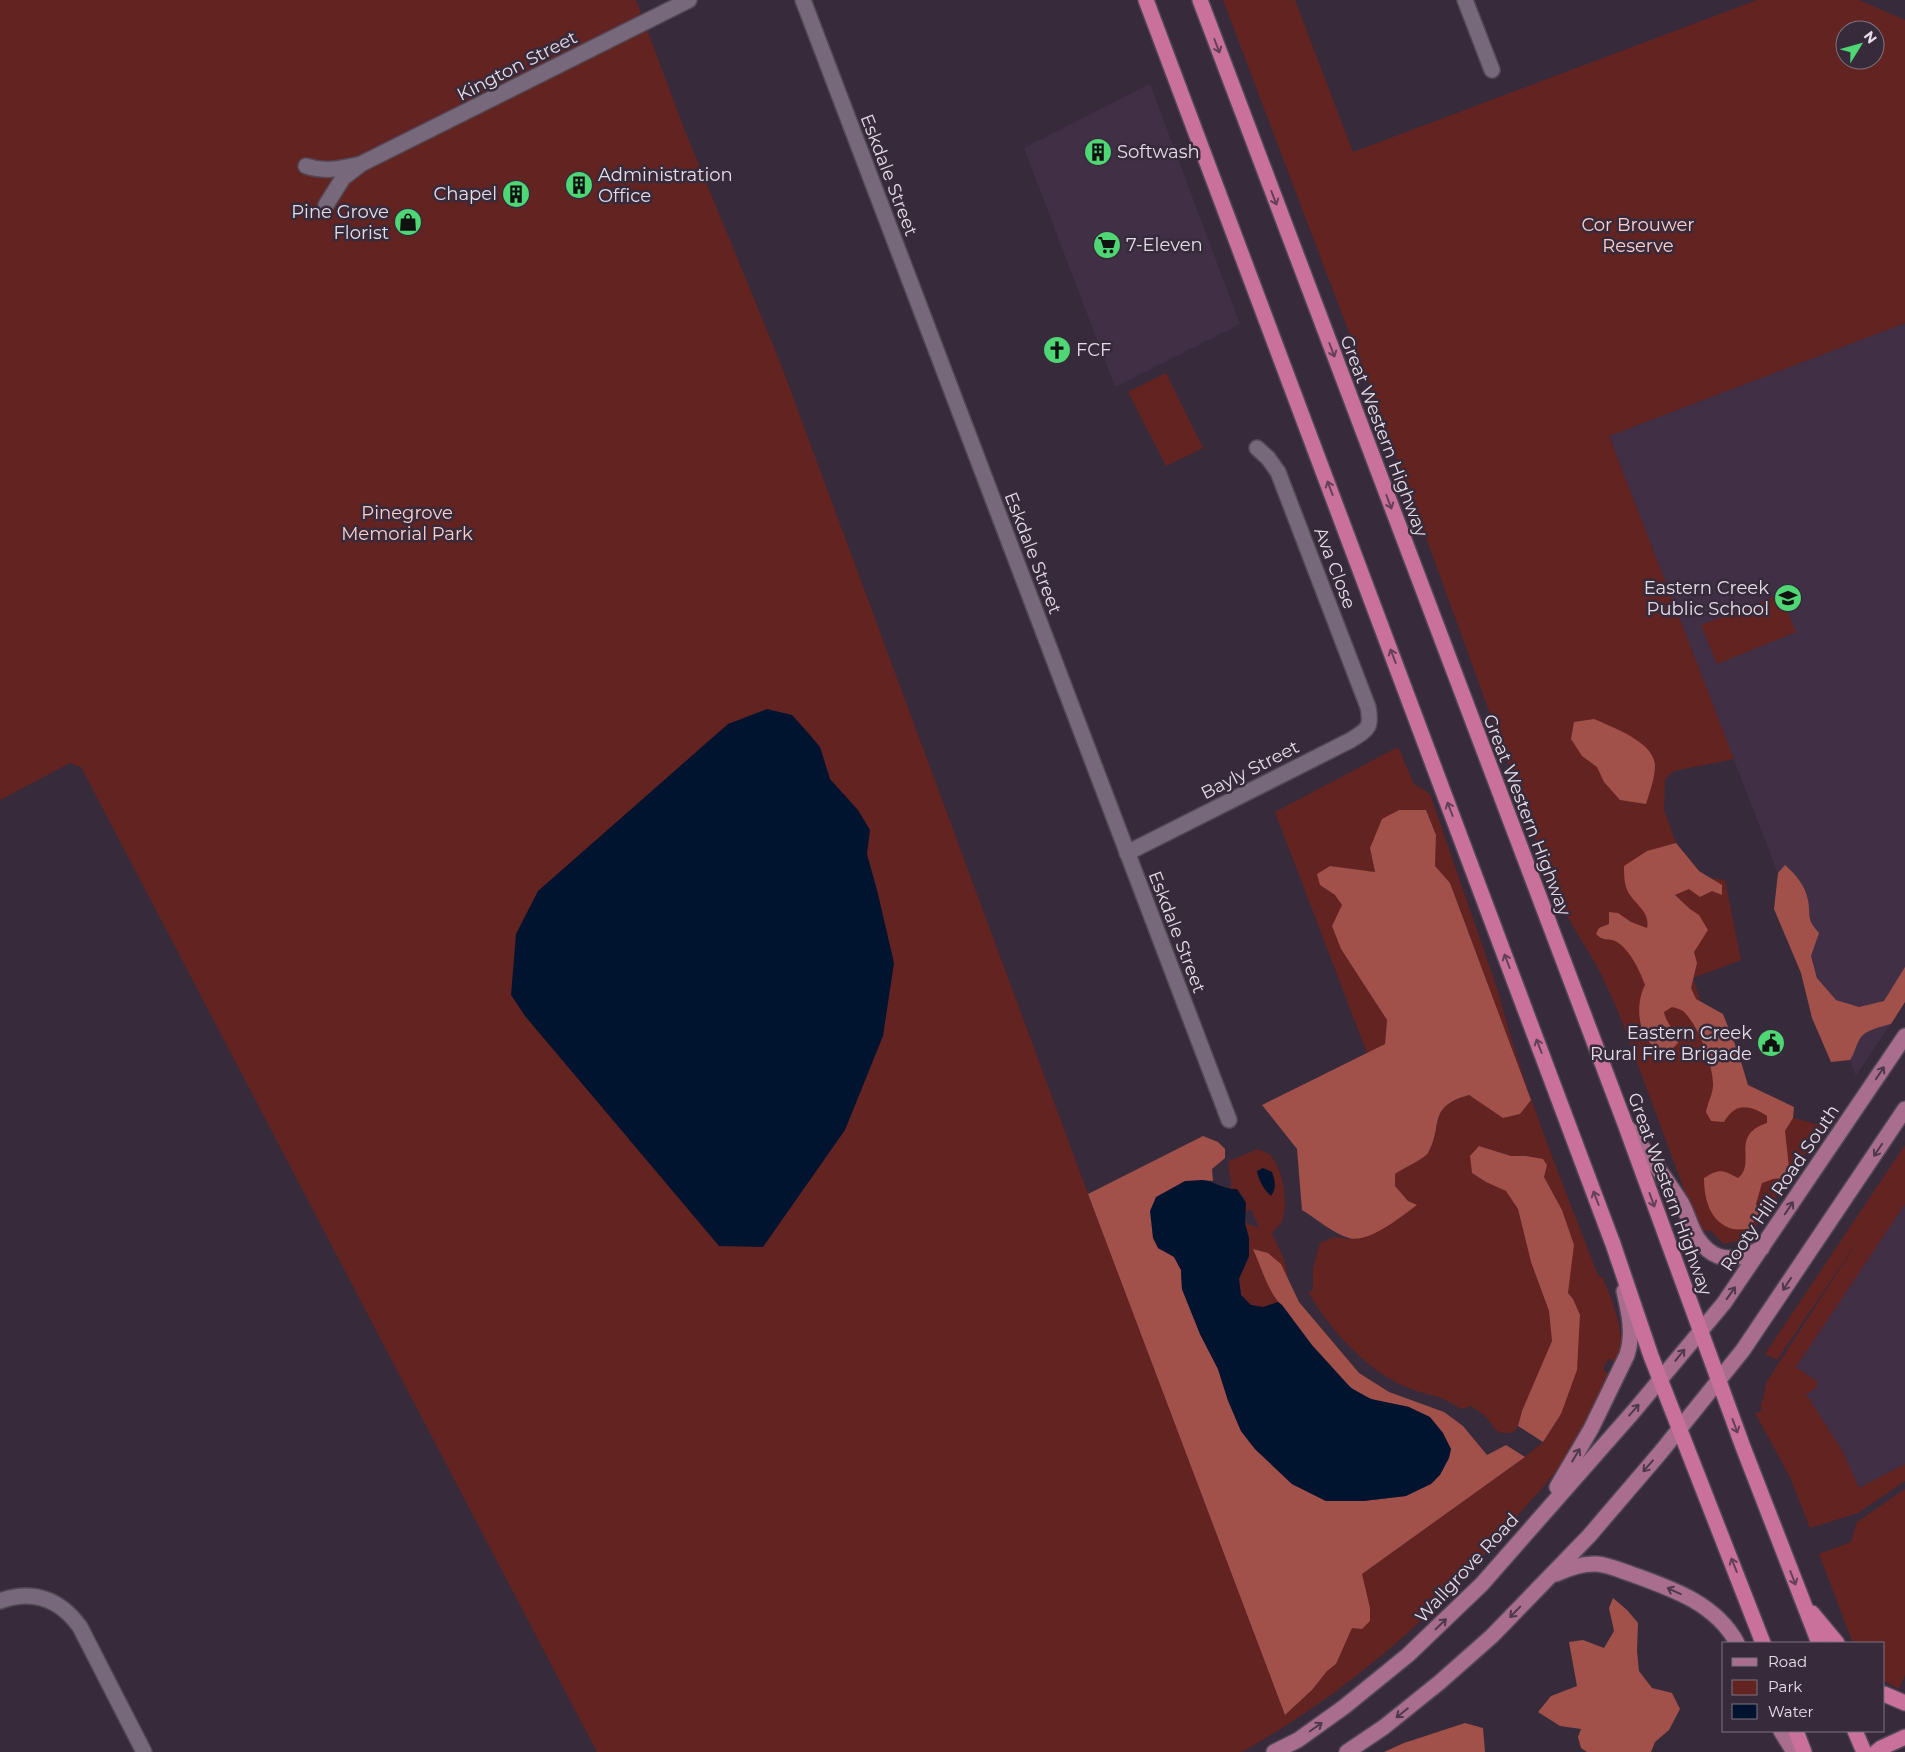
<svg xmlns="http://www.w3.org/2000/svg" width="1905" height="1752" viewBox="0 0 1905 1752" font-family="Montserrat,sans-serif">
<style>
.built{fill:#402f45}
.green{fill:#632321;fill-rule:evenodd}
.forest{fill:#a1504a}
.water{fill:#001430}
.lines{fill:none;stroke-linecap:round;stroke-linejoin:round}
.minor-casing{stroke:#524855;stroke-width:18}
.major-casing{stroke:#524855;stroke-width:18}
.highway-casing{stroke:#524855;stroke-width:18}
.minor{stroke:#77697b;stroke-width:15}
.major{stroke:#a96e8e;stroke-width:15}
.highway{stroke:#ca719b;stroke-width:15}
.oneway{stroke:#634058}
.oneway2{stroke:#4e384c}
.labels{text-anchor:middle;stroke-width:5;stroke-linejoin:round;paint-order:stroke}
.street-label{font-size:18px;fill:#e5dde8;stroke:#372b3b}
.poi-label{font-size:18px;fill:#e5dde8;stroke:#372b3b;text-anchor:start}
.park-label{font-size:18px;fill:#fecec9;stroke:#372b3b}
</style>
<rect width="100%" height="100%" fill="#372b3b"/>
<!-- built -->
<g class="built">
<polygon points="1150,84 1240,324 1115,387 1024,148"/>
<polygon points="1905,323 1905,1002 1856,1076 1609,436"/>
<polygon points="1905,1178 1905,1464 1832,1502 1765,1390"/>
</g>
<!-- green -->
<g class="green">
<path d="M 0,0 L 636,0 L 685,131 L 780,362 L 1088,1194 L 1285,1715 L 1312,1690 L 1327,1671 L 1336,1664 L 1352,1627 L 1364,1587 L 1362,1574 L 1525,1457 L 1543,1442 L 1561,1414 L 1573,1299 L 1568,1293 L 1570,1271 L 1562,1210 L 1544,1177 L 1547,1165 L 1526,1156 L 1511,1156 L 1479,1146 L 1472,1173 L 1486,1182 L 1506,1190 L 1518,1209 L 1531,1262 L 1549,1311 L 1552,1341 L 1522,1411 L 1518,1426 L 1514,1432 C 1493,1436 1496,1427 1485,1416 C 1481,1412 1475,1409 1471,1406 L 1461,1409 C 1455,1405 1448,1401 1441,1398 C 1429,1394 1416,1392 1404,1386 C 1367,1370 1328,1328 1309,1293 L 1313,1289 L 1313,1268 L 1320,1243 L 1334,1237 L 1350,1239 L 1416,1205 L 1408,1201 L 1395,1186 L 1395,1174 C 1402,1169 1424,1159 1428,1153 C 1444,1125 1426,1108 1469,1095 L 1503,1118 L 1531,1100 L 1450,883 L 1435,866 L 1436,835 L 1426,810 L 1399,810 L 1370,848 L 1375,872 L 1330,866 L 1320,885 L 1335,895 L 1343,905 L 1332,926 L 1341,949 L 1387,1020 L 1385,1044 L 1367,1053 L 1275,812 L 1398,747 L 1414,784 L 1430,794 L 1498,991 C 1523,1088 1562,1182 1598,1275 L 1603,1278 C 1613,1305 1629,1335 1616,1364 L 1609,1358 L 1603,1369 L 1610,1376 C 1598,1400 1587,1426 1572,1450 C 1556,1475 1533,1497 1514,1520 C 1486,1553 1459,1586 1427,1615 C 1371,1668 1309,1714 1242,1752 L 597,1752 L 81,767 L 70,763 L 0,800 Z"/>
<path d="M 1223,0 L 1295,0 L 1353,152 L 1757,0 L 1859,0 L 1905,20 L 1905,323 L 1609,436 L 1734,759 L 1674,771 L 1665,779 L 1664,810 L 1676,843 L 1699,871 L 1709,878 L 1725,880 L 1741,960 L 1693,978 L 1732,1102 L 1824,1126 L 1756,1227 L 1746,1239 L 1724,1244 L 1711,1231 L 1699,1230 L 1618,1011 L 1598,968 L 1558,901 L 1411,496 ZM 1845,30 L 1875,30 L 1875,60 L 1845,60 Z"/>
<polygon points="1166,373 1203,448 1166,466 1128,392"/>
<polygon points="1780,594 1796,632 1717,664 1701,625"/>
<polygon points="1905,1145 1905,1204 1796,1367 1818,1382 1816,1388 1806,1394 1842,1450 1859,1488 1905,1464 1905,1481 1858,1513 1810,1528 1790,1477 1755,1413 1761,1412 1761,1402 1763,1400 1766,1383 1861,1236 1777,1360 1765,1354"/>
<path d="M 1258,1149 C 1261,1151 1266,1152 1269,1154 C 1283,1167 1289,1203 1282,1221 C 1280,1226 1275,1229 1272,1233 L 1284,1260 L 1288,1278 C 1280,1262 1272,1253 1254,1249 L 1266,1280 L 1278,1302 L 1263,1308 L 1251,1305 L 1241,1295 L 1239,1279 L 1249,1257 L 1238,1216 L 1245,1223 L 1259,1228 L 1252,1211 L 1248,1210 L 1245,1213 L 1246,1203 L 1244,1197 L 1230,1189 C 1234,1178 1227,1174 1229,1161 Z"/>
<polygon points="1905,1489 1905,1675 1899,1689 1884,1681 1884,1643 1853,1643 1819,1554 1851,1542 1857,1522"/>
</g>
<!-- forest -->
<g class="forest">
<path d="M 1594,719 C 1612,727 1654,742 1655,765 C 1655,778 1650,791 1646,804 L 1620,800 L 1604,782 L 1597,767 L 1582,756 L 1571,739 L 1574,722 Z"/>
<path d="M 1399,810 L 1426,810 L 1436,835 L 1435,866 L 1450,883 L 1531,1100 L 1520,1114 L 1503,1118 L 1469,1095 C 1426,1107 1444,1125 1428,1153 C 1424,1159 1402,1169 1395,1174 L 1395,1186 L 1408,1201 L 1417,1205 C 1402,1216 1368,1244 1349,1238 C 1332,1233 1317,1219 1302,1210 L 1297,1149 L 1262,1105 L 1385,1044 L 1387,1020 L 1341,949 L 1332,926 L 1342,905 L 1335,895 L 1320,885 L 1317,874 L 1330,866 L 1375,872 L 1370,848 L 1382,819 Z"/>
<path d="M 1676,843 L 1699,871 L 1722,885 L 1722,895 L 1712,891 L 1700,897 L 1689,889 L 1675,895 L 1690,909 L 1699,915 L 1708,930 L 1694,952 L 1697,963 L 1691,988 L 1696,999 L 1723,1014 L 1738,1052 L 1748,1085 L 1794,1107 L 1793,1118 L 1785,1131 L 1789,1167 L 1783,1178 L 1773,1179 L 1762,1183 L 1756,1204 L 1759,1213 L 1749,1229 C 1744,1229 1738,1230 1733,1229 C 1710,1223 1704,1199 1704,1178 C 1720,1168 1723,1170 1738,1178 C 1757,1163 1729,1135 1767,1123 L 1767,1116 C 1749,1105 1736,1102 1724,1122 L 1711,1121 L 1706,1112 C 1707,1105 1713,1093 1713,1086 C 1714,1067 1698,1024 1683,1011 C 1680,1009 1676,1008 1672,1007 L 1664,1012 C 1667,1026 1676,1029 1678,1043 L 1670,1051 C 1666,1051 1661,1051 1658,1049 C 1637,1038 1635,1004 1645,985 C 1640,971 1630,950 1617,942 C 1609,937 1605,943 1596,934 L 1599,928 L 1609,924 L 1609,912 L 1618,913 L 1631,922 L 1647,928 C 1651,910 1631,903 1626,887 C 1624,881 1624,873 1624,866 L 1647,851 Z"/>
<path d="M 1785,865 C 1796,875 1805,885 1808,900 C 1811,918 1806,918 1819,933 L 1811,956 L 1817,978 L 1836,1000 L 1859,1007 L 1884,1001 L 1905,967 L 1905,1002 L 1891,1024 C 1881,1027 1868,1029 1861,1037 C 1856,1044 1855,1053 1850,1060 L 1831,1062 L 1812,1018 L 1801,973 L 1774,909 L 1778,873 Z"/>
<path d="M 1203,1136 L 1218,1142 L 1225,1149 L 1225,1158 L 1212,1169 L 1213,1181 L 1202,1180 L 1158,1248 L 1174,1256 L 1181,1270 L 1182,1289 L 1200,1334 L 1218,1369 L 1228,1401 L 1241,1431 L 1255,1449 L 1292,1484 L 1326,1501 L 1363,1501 L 1406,1496 L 1409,1407 C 1397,1404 1383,1403 1371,1399 C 1337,1387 1303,1334 1282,1305 C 1269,1295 1260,1264 1253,1249 L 1268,1253 L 1281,1264 L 1299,1302 L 1359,1373 L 1389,1392 L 1444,1412 L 1463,1426 L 1487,1455 L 1506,1445 L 1525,1457 L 1362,1574 L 1370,1608 L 1370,1621 L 1362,1629 L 1352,1628 L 1336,1664 L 1327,1671 L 1312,1690 L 1285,1715 L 1088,1194 Z"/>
<polygon points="1479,1146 1511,1156 1526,1156 1543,1159 1547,1165 1544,1177 1562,1210 1574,1245 1568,1293 1573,1299 1580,1315 1577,1370 1561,1414 1543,1442 1518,1426 1522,1411 1552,1341 1549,1311 1531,1262 1518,1209 1506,1191 1486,1182 1472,1173 1470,1156"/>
<polygon points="1613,1598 1627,1610 1638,1623 1637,1651 1639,1671 1652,1688 1672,1693 1680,1709 1669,1730 1655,1742 1651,1752 1587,1752 1581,1748 1578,1737 1581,1729 1560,1726 1538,1712 1551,1696 1577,1686 1569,1642 1583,1640 1604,1648 1614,1631 1609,1608"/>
<polygon points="1465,1723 1483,1728 1485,1752 1384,1752 1404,1743"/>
</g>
<!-- water -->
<g class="water">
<polygon points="767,709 792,715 810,735 820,747 830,779 858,810 870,830 867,854 878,894 894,963 883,1036 845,1130 763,1247 719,1246 525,1016 511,995 516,934 538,891 728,724"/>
<path d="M 1263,1168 L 1272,1172 C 1275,1182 1277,1187 1271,1196 C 1264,1190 1258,1179 1257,1171 Z"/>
<path d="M 1202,1180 C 1215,1181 1224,1190 1237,1189 L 1246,1203 L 1245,1223 L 1249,1238 L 1249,1256 L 1239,1279 L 1241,1295 L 1251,1305 L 1263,1307 L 1278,1302 L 1282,1305 L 1312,1345 L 1351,1388 L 1371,1399 L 1409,1407 L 1430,1417 L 1443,1433 L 1451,1449 L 1449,1458 L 1440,1475 L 1431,1484 L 1406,1496 L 1363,1501 L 1326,1501 L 1292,1484 L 1255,1449 L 1241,1431 L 1228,1400 L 1218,1369 L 1200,1334 L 1182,1289 L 1181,1270 L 1174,1257 L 1158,1248 L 1153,1238 L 1150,1211 L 1156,1197 L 1185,1181 Z"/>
</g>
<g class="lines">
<!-- minor casing -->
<g class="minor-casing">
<g id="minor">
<polyline points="803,0 1229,1120"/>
<polyline points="1465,0 1492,70"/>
<path d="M 306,166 C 324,172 339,169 357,165"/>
<polyline points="326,205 343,178 361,164 689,0"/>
<path d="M 1127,853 L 1351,740 C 1368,729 1372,728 1368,707 L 1278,472 L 1268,458 L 1257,448"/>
<path d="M 0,1601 C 33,1589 60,1599 80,1627 L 144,1752"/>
</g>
</g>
<!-- major casing -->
<g class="major-casing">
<g id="major">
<path d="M 1629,1129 C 1647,1154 1666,1178 1682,1204 C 1688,1215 1691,1229 1698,1239 C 1703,1246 1710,1253 1718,1256 C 1732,1262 1750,1254 1762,1248"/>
<path d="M 1557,1487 L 1591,1429 L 1627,1355 C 1634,1333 1629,1313 1624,1291"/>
<path d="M 1556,1574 C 1569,1568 1582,1563 1597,1564 C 1609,1565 1622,1571 1634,1575 C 1673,1589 1716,1604 1737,1643"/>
<polyline points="1781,1731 1794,1752"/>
<polyline points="1274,1752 1298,1740 1344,1707 1408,1655 1482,1584 1634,1411 1724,1303 1905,1036"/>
<polyline points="1347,1752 1384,1727 1440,1682 1492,1636 1589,1536 1660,1453 1743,1350 1905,1109"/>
</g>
</g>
<!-- highway casing -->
<g class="highway-casing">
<g id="highway">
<polyline points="1146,0 1613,1244 1651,1356 1763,1643"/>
<polyline points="1200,0 1624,1121 1743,1447 1819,1643"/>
<polyline points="1812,1613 1837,1643"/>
<polyline points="1884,1694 1905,1703"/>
<polyline points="1796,1731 1804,1752"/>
<polyline points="1855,1731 1864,1752"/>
<polyline points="1876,1752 1881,1748 1905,1737"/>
</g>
</g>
<!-- minor -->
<use href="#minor" class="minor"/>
<!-- major -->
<use href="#major" class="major"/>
<!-- highway -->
<use href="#highway" class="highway"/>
</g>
<!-- one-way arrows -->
<defs><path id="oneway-shaft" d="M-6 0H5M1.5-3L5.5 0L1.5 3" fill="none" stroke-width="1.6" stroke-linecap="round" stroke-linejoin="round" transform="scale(1.25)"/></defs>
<g class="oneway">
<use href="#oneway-shaft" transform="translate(1217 46) rotate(69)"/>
<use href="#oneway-shaft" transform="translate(1274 198) rotate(69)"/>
<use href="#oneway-shaft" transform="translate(1332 350) rotate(69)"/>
<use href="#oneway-shaft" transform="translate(1330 488) rotate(-111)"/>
<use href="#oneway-shaft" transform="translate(1389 502) rotate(69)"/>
<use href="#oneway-shaft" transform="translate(1393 656) rotate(-111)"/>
<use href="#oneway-shaft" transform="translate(1450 809) rotate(-111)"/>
<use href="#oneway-shaft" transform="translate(1507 961) rotate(-111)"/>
<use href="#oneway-shaft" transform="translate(1539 1046) rotate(-111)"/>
<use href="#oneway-shaft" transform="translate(1596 1198) rotate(-111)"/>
<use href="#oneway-shaft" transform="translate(1652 1200) rotate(70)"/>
<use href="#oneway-shaft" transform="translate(1735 1426) rotate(70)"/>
<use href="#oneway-shaft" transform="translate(1734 1565) rotate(-112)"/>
<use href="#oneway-shaft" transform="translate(1793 1578) rotate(69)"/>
</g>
<g class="oneway2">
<use href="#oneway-shaft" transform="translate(1880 1073) rotate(-56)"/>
<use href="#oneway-shaft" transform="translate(1878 1150) rotate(124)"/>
<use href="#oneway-shaft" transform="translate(1789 1208) rotate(-56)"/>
<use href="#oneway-shaft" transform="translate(1787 1284) rotate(124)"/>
<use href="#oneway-shaft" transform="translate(1731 1293) rotate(-55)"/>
<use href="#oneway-shaft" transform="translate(1680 1355) rotate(-51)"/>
<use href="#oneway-shaft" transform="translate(1634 1410) rotate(-49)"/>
<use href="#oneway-shaft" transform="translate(1576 1455) rotate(-59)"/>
<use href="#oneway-shaft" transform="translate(1648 1466) rotate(131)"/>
<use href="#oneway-shaft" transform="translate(1674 1591) rotate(-155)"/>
<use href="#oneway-shaft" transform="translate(1515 1612) rotate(134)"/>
<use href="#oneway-shaft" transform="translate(1441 1624) rotate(-44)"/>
<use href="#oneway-shaft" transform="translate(1402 1713) rotate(141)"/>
<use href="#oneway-shaft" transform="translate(1316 1727) rotate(-35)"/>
</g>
<!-- icons -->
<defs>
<g id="building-disc" transform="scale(1.4375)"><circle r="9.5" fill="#4fd675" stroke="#372b3b"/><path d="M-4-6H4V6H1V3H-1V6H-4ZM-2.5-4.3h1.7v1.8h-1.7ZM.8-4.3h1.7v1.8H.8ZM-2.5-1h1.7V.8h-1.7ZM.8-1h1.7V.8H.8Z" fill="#111"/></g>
<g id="shop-disc" transform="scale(1.4375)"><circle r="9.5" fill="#4fd675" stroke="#372b3b"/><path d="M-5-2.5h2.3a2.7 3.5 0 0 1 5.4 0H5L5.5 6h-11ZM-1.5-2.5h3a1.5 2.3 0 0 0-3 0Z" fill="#111"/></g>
<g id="supermarket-disc" transform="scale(1.4375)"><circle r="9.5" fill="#4fd675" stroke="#372b3b"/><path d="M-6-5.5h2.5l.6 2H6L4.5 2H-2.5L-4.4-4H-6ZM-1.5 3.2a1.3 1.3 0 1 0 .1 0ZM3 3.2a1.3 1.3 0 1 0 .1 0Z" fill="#111"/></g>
<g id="church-disc" transform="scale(1.4375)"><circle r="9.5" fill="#4fd675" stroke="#372b3b"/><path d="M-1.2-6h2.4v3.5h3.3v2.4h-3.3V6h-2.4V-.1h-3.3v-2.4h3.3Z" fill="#111"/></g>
<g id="school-disc" transform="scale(1.4375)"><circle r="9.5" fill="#4fd675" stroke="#372b3b"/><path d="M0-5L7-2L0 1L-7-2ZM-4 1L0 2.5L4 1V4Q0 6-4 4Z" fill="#111"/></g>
<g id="civic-disc" transform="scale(1.4375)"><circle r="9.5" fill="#4fd675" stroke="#372b3b"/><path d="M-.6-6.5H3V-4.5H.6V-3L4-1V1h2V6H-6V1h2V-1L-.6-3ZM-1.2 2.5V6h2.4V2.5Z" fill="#111"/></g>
</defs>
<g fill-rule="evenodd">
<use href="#building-disc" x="1098" y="152"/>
<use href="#building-disc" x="579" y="185"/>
<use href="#building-disc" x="516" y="194"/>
<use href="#shop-disc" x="408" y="222"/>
<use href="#supermarket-disc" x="1107" y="245"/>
<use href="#church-disc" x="1057" y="350"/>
<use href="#school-disc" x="1788" y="598"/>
<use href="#civic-disc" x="1771" y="1043"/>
</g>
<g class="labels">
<!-- street labels -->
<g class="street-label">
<text transform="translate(517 66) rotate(-27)" y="6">Kington Street</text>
<text transform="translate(889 175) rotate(69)" y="6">Eskdale Street</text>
<text transform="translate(1384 436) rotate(69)" y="6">Great Western Highway</text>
<text transform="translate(1033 553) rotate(69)" y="6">Eskdale Street</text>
<text transform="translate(1335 568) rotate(69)" y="6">Ava Close</text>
<text transform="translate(1250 770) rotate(-27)" y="6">Bayly Street</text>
<text transform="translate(1527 815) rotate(69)" y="6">Great Western Highway</text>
<text transform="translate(1177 932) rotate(69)" y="6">Eskdale Street</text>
<text transform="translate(1780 1188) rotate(-56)" y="6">Rooty Hill Road South</text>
<text transform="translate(1670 1194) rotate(70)" y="6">Great Western Highway</text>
<text transform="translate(1467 1568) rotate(-47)" y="6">Wallgrove Road</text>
</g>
<!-- poi labels -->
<g class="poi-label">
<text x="1117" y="158">Softwash</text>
<text x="598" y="181">Administration<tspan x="598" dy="21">Office</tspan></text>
<text x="497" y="200" text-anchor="end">Chapel</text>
<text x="389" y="218" text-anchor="end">Pine Grove<tspan x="389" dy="21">Florist</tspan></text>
<text x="1126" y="251">7-Eleven</text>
<text x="1076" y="356">FCF</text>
<text x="1769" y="594" text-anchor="end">Eastern Creek<tspan x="1769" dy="21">Public School</tspan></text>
<text x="1752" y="1039" text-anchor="end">Eastern Creek<tspan x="1752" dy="21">Rural Fire Brigade</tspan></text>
</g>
<!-- park labels -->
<g class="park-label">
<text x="1638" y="231">Cor Brouwer<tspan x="1638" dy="21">Reserve</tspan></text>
<text x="407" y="519">Pinegrove<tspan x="407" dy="21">Memorial Park</tspan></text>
</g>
</g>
<!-- legend -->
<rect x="1722" y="1642" width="162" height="90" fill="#372b3b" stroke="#7d7280"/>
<rect x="1732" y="1658" width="25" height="8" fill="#a96e8e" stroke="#7d7280"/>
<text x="1768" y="1667" font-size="15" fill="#e5dde8">Road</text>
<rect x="1732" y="1680" width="25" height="15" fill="#632321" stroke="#7d7280"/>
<text x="1768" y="1692" font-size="15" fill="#e5dde8">Park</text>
<rect x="1732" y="1704" width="25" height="15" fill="#001430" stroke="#7d7280"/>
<text x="1768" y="1717" font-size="15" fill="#e5dde8">Water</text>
<!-- north arrow -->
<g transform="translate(1860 45) rotate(53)"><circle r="24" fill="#372b3b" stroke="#7d7280"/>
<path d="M0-4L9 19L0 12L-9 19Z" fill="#4fd675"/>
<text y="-8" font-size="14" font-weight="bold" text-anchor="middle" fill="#e5dde8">N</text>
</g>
</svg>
